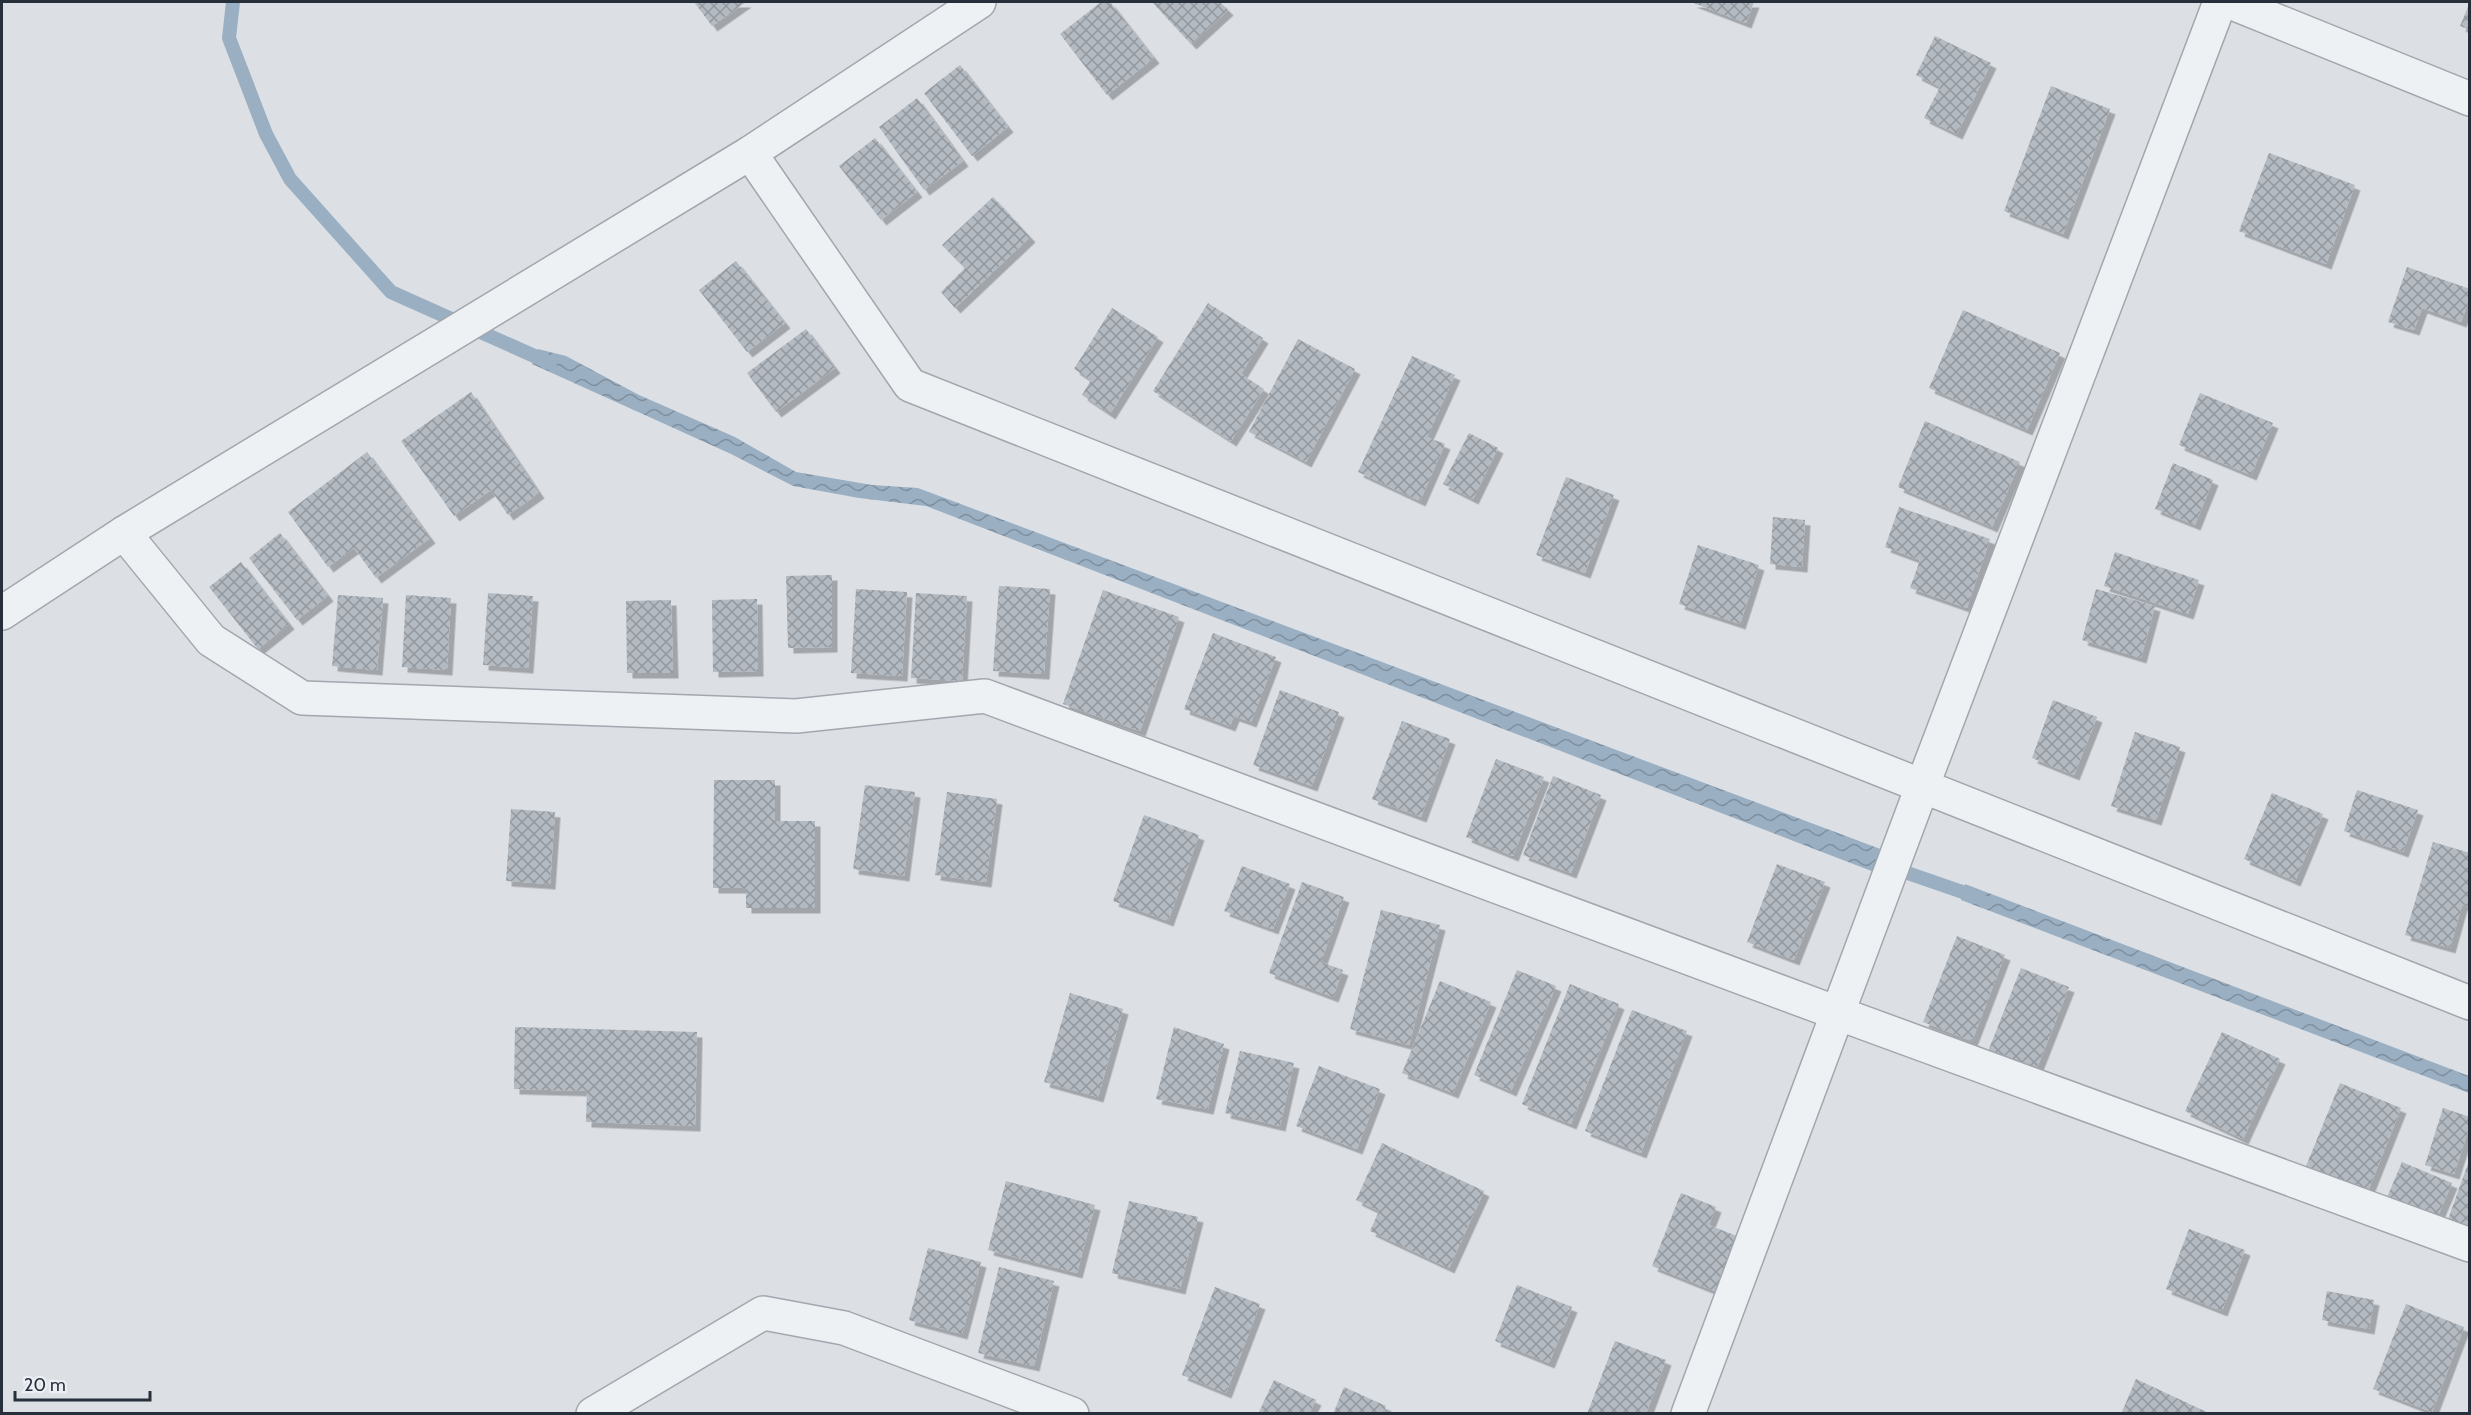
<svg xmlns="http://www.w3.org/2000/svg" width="2471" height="1415" viewBox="0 0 2471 1415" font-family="Cabin,sans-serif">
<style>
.water{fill:url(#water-waves)}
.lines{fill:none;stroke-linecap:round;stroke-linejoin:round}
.stream{stroke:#9aafc2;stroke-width:14}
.building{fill:url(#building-cross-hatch);filter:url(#shadow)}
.minor-casing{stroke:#a2a7ae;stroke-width:36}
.minor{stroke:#eef1f4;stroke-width:33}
</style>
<defs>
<pattern id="water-waves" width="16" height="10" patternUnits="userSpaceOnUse" patternTransform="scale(1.5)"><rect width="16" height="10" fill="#9aafc2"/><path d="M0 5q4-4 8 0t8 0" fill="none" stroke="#7e8f9f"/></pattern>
<pattern id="building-cross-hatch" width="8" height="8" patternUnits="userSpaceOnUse" patternTransform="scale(1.5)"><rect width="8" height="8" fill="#b4bac1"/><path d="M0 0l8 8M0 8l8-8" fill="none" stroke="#92989e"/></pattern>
<filter id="shadow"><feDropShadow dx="5.5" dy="5.5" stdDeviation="0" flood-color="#0004"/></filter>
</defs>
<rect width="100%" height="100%" fill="#dce0e5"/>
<!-- water -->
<g class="water">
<polygon points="538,349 566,356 639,395 735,437 796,472 872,485 918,488 1883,850 1874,872 926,506 859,498 793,486 731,454 532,364"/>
<polygon points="1965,884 2469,1076 2469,1093 1961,900"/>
</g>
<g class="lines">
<!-- stream -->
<g class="stream">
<polyline points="233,2 229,38 266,134 290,179 391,292 550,363"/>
<polyline points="1890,867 1980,898"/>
</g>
</g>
<!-- building -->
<g class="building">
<polygon points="694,2 746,2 712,26"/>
<polygon points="1101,2 1110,2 1154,58 1107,95 1060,34"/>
<polygon points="1152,2 1220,2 1228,10 1191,44"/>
<polygon points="1691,2 1754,2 1746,23"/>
<polygon points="2470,2 2470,30 2460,26"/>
<polygon points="1935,36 1991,63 1957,134 1924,118 1940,87 1916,75"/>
<polygon points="960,65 1008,127 972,156 924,93"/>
<polygon points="2051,86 2110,109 2063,234 2004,211"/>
<polygon points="917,98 963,161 924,190 879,127"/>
<polygon points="875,138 917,192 881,220 839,166"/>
<polygon points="2269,153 2355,185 2326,264 2239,231"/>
<polygon points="993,197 1030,237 955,308 941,292 965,268 942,245"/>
<polygon points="736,261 785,323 747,352 699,290"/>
<polygon points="2407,267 2470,289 2470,298 2461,322 2422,308 2414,330 2388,322"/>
<polygon points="1208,303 1263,338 1241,374 1264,389 1231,441 1153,391"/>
<polygon points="1112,308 1158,337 1110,414 1082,395 1091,380 1074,369"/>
<polygon points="1963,310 2060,353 2027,430 1929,388"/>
<polygon points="806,329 835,368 776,412 747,373"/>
<polygon points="1298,339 1355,369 1306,462 1249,432"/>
<polygon points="1412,356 1455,375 1427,437 1445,444 1420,501 1358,472"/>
<polygon points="471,392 539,493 508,515 491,490 454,516 401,441"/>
<polygon points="2200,393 2273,423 2251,475 2179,445"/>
<polygon points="1925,421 2020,462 1992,527 1898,487"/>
<polygon points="1469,433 1498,448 1473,499 1443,484"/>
<polygon points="367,452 430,538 376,578 354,548 328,567 288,512"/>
<polygon points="2173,463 2213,480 2195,525 2155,509"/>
<polygon points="1566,477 1614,495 1585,573 1536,555"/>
<polygon points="1899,507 1990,539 1967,608 1910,588 1920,560 1885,547"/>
<polygon points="1773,517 1805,520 1802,567 1770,564"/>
<polygon points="280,533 328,596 297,620 249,558"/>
<polygon points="1698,545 1759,565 1740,624 1679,604"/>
<polygon points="2115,552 2199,580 2188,614 2104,586"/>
<polygon points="241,562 289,624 258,649 209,587"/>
<polygon points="832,575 832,647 788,648 786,576"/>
<polygon points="999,586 1050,589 1044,674 993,671"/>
<polygon points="856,589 907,592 902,676 851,673"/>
<polygon points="2096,589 2155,606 2141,658 2082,640"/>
<polygon points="1103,590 1179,617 1140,731 1063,704"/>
<polygon points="488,593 533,596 528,668 483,665"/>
<polygon points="916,593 967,596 962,681 911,678"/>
<polygon points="338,595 383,598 377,670 332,666"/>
<polygon points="406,595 451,598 447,670 402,667"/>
<polygon points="757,599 758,671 713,672 712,600"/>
<polygon points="671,600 673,673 627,673 626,601"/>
<polygon points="1213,633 1276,657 1251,722 1234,716 1230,726 1184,709"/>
<polygon points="1280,690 1339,712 1312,786 1253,765"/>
<polygon points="2053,700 2097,717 2074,775 2032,758"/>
<polygon points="1402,721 1450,739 1421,817 1372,799"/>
<polygon points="2135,732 2180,747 2156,820 2111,806"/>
<polygon points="1496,759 1544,777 1513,856 1466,837"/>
<polygon points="1553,776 1601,795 1571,873 1523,855"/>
<polygon points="714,780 775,780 775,821 815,821 815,908 746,908 746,888 713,888"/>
<polygon points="865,785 915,792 904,876 853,869"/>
<polygon points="2357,790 2418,810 2403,852 2344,831"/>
<polygon points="947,792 997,799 986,882 935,875"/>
<polygon points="2272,793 2323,814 2295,881 2244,859"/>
<polygon points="511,809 555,812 550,884 506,881"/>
<polygon points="1144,815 1199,835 1168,921 1113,901"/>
<polygon points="2433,842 2470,853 2470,907 2462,905 2450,948 2405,935"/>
<polygon points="1777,864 1825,882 1794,960 1747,942"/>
<polygon points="1242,866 1290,884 1273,929 1224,911"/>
<polygon points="1302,882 1344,897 1321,962 1343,970 1333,997 1269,973"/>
<polygon points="1381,910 1440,925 1409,1045 1350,1029"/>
<polygon points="1957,936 2005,955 1972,1041 1923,1022"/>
<polygon points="2021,968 2069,987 2035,1073 1987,1054"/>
<polygon points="1517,970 1556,986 1511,1091 1474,1075"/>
<polygon points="1440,981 1491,1002 1453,1093 1402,1073"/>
<polygon points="1570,984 1619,1004 1571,1124 1522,1104"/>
<polygon points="1070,993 1123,1009 1098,1097 1044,1082"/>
<polygon points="1632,1010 1687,1031 1641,1153 1585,1131"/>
<polygon points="515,1027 697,1032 695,1126 586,1122 587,1091 514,1089"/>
<polygon points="1174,1027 1224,1044 1208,1109 1156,1099"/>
<polygon points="2222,1032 2280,1059 2243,1139 2185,1111"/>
<polygon points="1240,1051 1294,1063 1280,1126 1225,1113"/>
<polygon points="1319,1066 1380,1089 1357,1149 1296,1126"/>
<polygon points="2340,1083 2401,1108 2366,1196 2304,1171"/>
<polygon points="2443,1108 2470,1117 2470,1125 2454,1174 2425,1165"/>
<polygon points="1382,1143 1484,1191 1449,1268 1370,1231 1379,1211 1356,1200"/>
<polygon points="2470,1158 2470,1233 2446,1225"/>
<polygon points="2402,1162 2452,1183 2435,1223 2385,1202"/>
<polygon points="1006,1181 1095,1205 1077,1273 988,1250"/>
<polygon points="1681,1193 1716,1207 1709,1225 1739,1237 1717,1292 1652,1266"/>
<polygon points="1129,1201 1198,1217 1180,1289 1112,1273"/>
<polygon points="2189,1229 2245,1250 2222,1311 2166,1289"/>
<polygon points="928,1248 981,1262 962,1334 909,1320"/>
<polygon points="999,1267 1054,1281 1034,1366 978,1353"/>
<polygon points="1517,1285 1572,1307 1549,1363 1495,1341"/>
<polygon points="1215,1287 1260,1304 1226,1393 1182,1375"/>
<polygon points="2327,1291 2374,1300 2369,1329 2322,1320"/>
<polygon points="2406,1304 2464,1327 2432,1412 2373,1389"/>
<polygon points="1615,1341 1666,1360 1646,1414 1587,1414"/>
<polygon points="2136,1379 2211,1414 2121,1414"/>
<polygon points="1274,1380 1316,1400 1309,1414 1258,1414"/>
<polygon points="1344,1387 1386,1406 1383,1414 1333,1414"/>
</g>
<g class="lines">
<!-- minor casing -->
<g class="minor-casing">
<g id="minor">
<polyline points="2230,2 2470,99"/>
<polyline points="750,153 910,385 2470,1003"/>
<polyline points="124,533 211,640 302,698 796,716 985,696 1837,1013 2470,1245"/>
<polyline points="2,613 124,533 750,153 979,2"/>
<polyline points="593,1414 763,1313 844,1328 1072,1414"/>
<polyline points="1688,1414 1922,787 2220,2"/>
</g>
</g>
<!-- minor -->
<use href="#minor" class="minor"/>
</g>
<!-- border -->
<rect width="2471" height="1415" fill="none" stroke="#272f3a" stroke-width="6"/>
<!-- scale -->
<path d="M15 1391v9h135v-9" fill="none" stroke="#272f3a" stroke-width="3"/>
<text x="24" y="1391" font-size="18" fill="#272f3a" stroke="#ebeff3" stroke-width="4.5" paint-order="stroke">20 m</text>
</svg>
